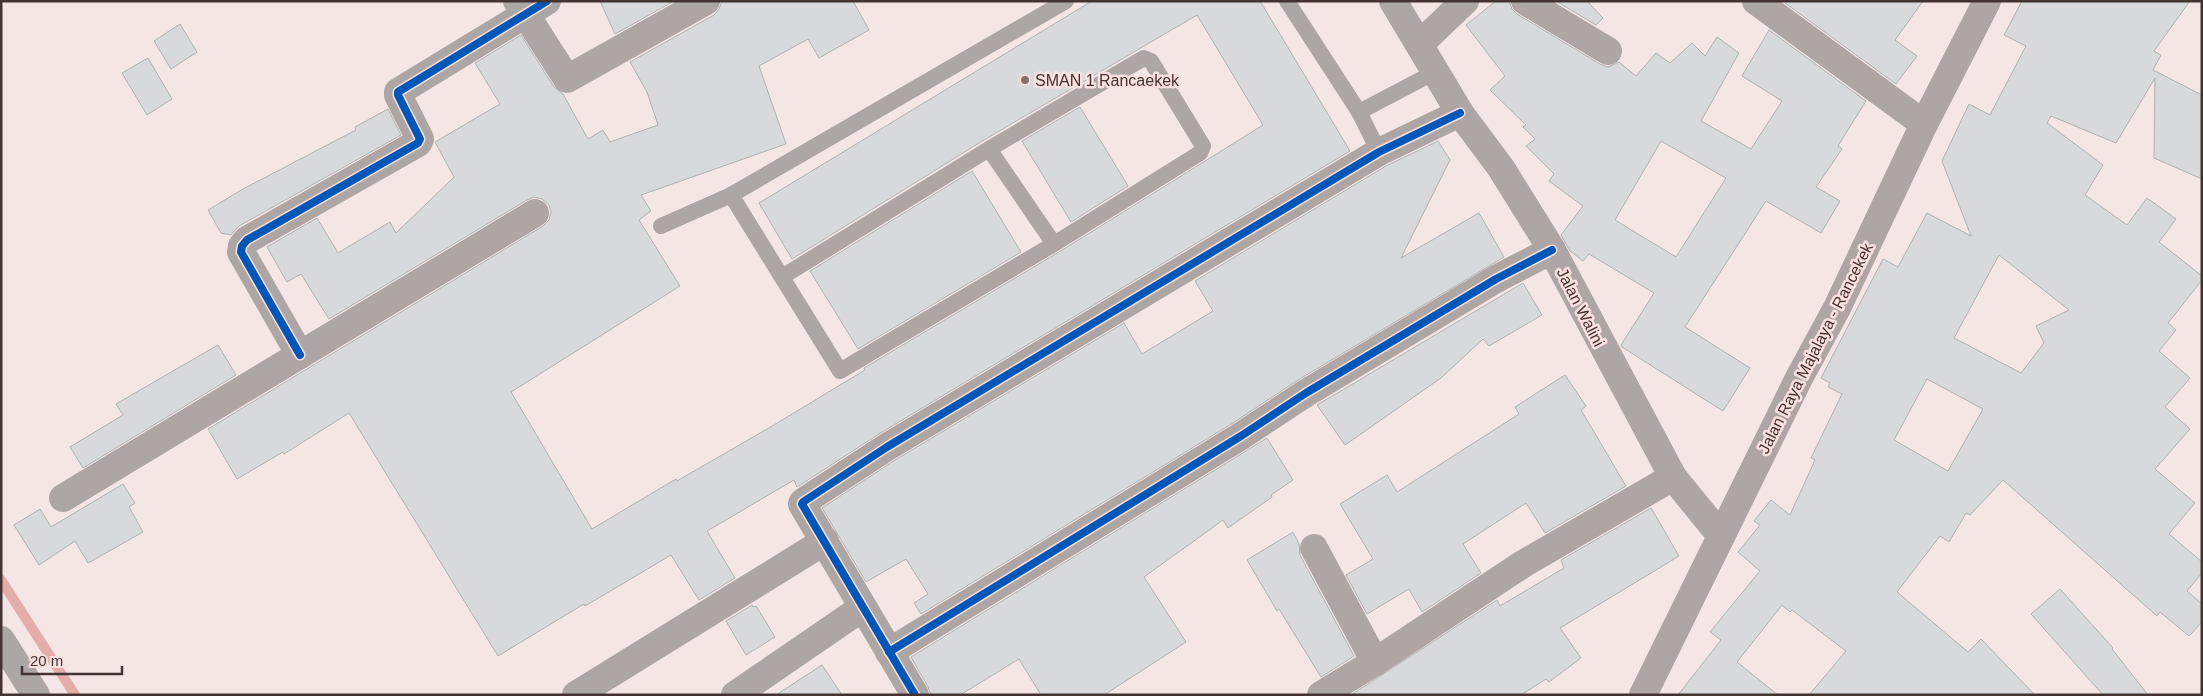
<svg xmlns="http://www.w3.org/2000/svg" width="2203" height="696" viewBox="0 0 2203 696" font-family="Arial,sans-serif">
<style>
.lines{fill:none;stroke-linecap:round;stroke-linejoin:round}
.stream{stroke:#e2adaa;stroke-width:10}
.building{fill:#d7d9da;stroke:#afb1b2;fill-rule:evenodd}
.service{stroke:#aea5a5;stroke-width:16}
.minor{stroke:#aea5a5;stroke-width:28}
.tertiary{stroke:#aea5a5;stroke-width:28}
.secondary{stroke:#aea5a4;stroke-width:28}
.cycleway-casing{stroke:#fae1df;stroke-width:11}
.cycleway{stroke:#0057b8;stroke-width:8}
.poi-dot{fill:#817271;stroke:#fae1df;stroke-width:2}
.labels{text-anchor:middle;stroke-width:5;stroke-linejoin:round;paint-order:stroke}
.poi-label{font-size:16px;fill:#433332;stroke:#fae1df;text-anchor:start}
.street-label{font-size:16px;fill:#433332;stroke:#fae1df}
</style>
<rect width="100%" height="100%" fill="#f4e6e5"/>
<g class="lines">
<!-- stream -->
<polyline class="stream" points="1,580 75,695"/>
</g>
<!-- building -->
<g class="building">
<polygon points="600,1 674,1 615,34"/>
<polygon points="722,1 853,1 869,30 819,58 808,39 759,66 786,144 641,195 651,211 639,220 680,286 511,392 592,529 676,479 677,481 774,425 865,370 864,368 1059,252 1263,125 1197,15 984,140 792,259 759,203 1092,1 1260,1 1350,151 879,434 797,487 794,480 707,531 735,578 699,600 671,555 585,606 584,604 498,656 349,413 284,454 283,452 237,479 208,429 543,226 549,220 551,212 549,205 542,199 534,197 527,200 329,319 301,274 287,282 267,247 317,218 338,253 390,222 396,233 454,177 435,142 500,104 475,63 521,35 554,87 563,94 588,139 603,130 610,142 658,125 647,92 630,62 714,15 719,9"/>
<path d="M 1496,1 L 1509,1 L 1512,9 L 1517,14 L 1600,64 L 1608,67 L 1619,62 L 1636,76 L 1656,53 L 1670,63 L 1692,43 L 1705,56 L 1717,37 L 1739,53 L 1701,121 L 1751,149 L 1782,101 L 1742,76 L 1769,30 L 1866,101 L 1838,146 L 1842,149 L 1816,187 L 1840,201 L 1821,233 L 1766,201 L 1685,327 L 1750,368 L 1723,411 L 1622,347 L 1621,345 L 1654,293 L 1589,254 L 1583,261 L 1570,251 L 1561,235 L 1583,206 L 1549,181 L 1554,174 L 1526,146 L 1535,139 L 1523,127 L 1526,125 L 1490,90 L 1505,76 L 1466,25 ZM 1661,141 L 1726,178 L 1676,257 L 1615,220 Z"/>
<polygon points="1556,1 1587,1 1603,18 1596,25"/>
<polygon points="1786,1 1923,1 1895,40 1917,56 1896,84 1785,3"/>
<path d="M 2022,1 L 2190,1 L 2154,51 L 2161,55 L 2153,70 L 2202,95 L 2202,179 L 2154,158 L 2155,78 L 2116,143 L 2051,116 L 2047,123 L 2103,165 L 2085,195 L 2127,225 L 2147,198 L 2176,219 L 2159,242 L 2202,276 L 2202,280 L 2168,323 L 2176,330 L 2159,351 L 2190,378 L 2165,407 L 2190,429 L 2155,469 L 2195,503 L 2169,534 L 2202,562 L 2202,573 L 2187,591 L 2202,604 L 2202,622 L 2189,636 L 2160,612 L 2157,616 L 2003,480 L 1970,515 L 1966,513 L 1949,542 L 1940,536 L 1897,592 L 1968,652 L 1981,639 L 2035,695 L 1809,695 L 1846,651 L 1792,610 L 1790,612 L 1782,605 L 1737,662 L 1778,695 L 1678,695 L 1721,640 L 1710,632 L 1760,571 L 1738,552 L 1760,525 L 1754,521 L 1771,500 L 1790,515 L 1815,460 L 1811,458 L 1842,394 L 1828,387 L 1830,383 L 1821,378 L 1883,259 L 1898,267 L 1927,213 L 1971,236 L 1942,161 L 1969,104 L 1990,115 L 2026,46 L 2004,35 ZM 1999,255 L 2069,310 L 2036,326 L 2044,343 L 2021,373 L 1954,338 ZM 1927,379 L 1983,409 L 1948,471 L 1894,440 Z"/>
<polygon points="180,24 197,52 171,69 154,41"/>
<polygon points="148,58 172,99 147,115 122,73"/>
<polygon points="1080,107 1128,186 1071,222 1022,141"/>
<polygon points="388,109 401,135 239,226 231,235 221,233 208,210 243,189 356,130 355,127"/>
<polygon points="1438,141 1450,160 1401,258 1479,213 1504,257 1298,380 1233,423 921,614 914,603 928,594 906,559 866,582 822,508 895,460 1124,323 1142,354 1213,311 1195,281 1386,166"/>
<polygon points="972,171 1021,252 858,349 810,271"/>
<polygon points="1523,283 1542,315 1489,346 1483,339 1441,378 1345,445 1317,405"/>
<polygon points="218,345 236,375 83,468 70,447 123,415 116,404"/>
<polygon points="1565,375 1586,406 1581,410 1626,486 1545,533 1526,503 1463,544 1481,573 1422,612 1409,589 1367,614 1346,575 1373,559 1340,504 1387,475 1397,492 1519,414 1515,407"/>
<polygon points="1267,438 1293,480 1271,495 1272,497 1228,528 1223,520 1144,577 1186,642 1104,695 1041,695 1019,659 960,695 931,695 928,687 911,657"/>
<polygon points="123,484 135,503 129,507 143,532 88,563 75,541 39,565 14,525 40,509 51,527"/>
<polygon points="1651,508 1679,556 1560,628 1581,658 1549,682 1546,679 1521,695 1351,695 1497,600 1500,606 1564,568 1561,560"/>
<polygon points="1293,532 1299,544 1300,555 1354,656 1321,677 1279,609 1277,611 1247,560"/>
<polygon points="2060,589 2113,648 2112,649 2148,695 2103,695 2031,614"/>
<polygon points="752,605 753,607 756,606 775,637 746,655 726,621"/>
<polygon points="822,665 842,695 776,695"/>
</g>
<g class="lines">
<!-- service -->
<g class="service">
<polyline points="1287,1 1359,112 1437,71"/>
<polyline points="1359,112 1379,152"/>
<polyline points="989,149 1054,244"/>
<polyline points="661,226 731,195"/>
<polyline points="782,277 989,149 1144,58 1151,61 1203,146 1200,153 1054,244 840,371 731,195 1066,1"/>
</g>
<!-- minor -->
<g class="minor">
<polyline points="517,1 567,79 706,1"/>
<polyline points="1525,1 1608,51"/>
<polyline points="1756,1 1924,124"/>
<polyline points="1420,44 1465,1"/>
<polyline points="300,355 241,252 242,246 247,240 418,143 420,139 398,95 398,92 547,1"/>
<polyline points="63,498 535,213"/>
<polyline points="1314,548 1375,662"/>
<polyline points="1,640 36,695"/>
<polyline points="889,652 1241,436 1306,393 1496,279 1552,250"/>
<polyline points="576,695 825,541"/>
<polyline points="735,695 862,608"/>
<polyline points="915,695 802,504 803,502 887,447 1379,152 1460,113"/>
<polyline points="1321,695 1375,662 1523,564 1673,477"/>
</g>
<!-- tertiary -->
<polyline class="tertiary" points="1393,1 1460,113 1501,168 1552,250 1673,477 1721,536"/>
<!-- secondary -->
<polyline class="secondary" points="1643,695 1799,378 1837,308 1924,124 1987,1"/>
<!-- cycleway casing -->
<g class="cycleway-casing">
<g id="cycleway">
<polyline points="300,355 241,252 242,246 247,240 418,143 420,139 398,95 398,92 547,1"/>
<polyline points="889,652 1241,436 1306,393 1496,279 1552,250"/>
<polyline points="915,695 802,504 803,502 887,447 1379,152 1460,113"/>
</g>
</g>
<!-- cycleway -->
<use href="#cycleway" class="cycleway"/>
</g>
<!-- markers -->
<circle class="poi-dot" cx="1025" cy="80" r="5"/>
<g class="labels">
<!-- poi labels -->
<g class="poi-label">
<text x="1035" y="86">SMAN 1 Rancaekek</text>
</g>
<!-- street labels -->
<g class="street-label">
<text transform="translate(1581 307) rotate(63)" y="6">Jalan Walini</text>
<text transform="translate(1815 348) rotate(-63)" y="6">Jalan Raya Majalaya - Rancekek</text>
</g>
</g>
<!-- border -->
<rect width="2203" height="696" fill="none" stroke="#433332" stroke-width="5"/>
<!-- scale -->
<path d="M22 666v8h100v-8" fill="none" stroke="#433332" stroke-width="2.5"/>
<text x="30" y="666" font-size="15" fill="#433332" stroke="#fae1df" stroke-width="4" paint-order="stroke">20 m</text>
</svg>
